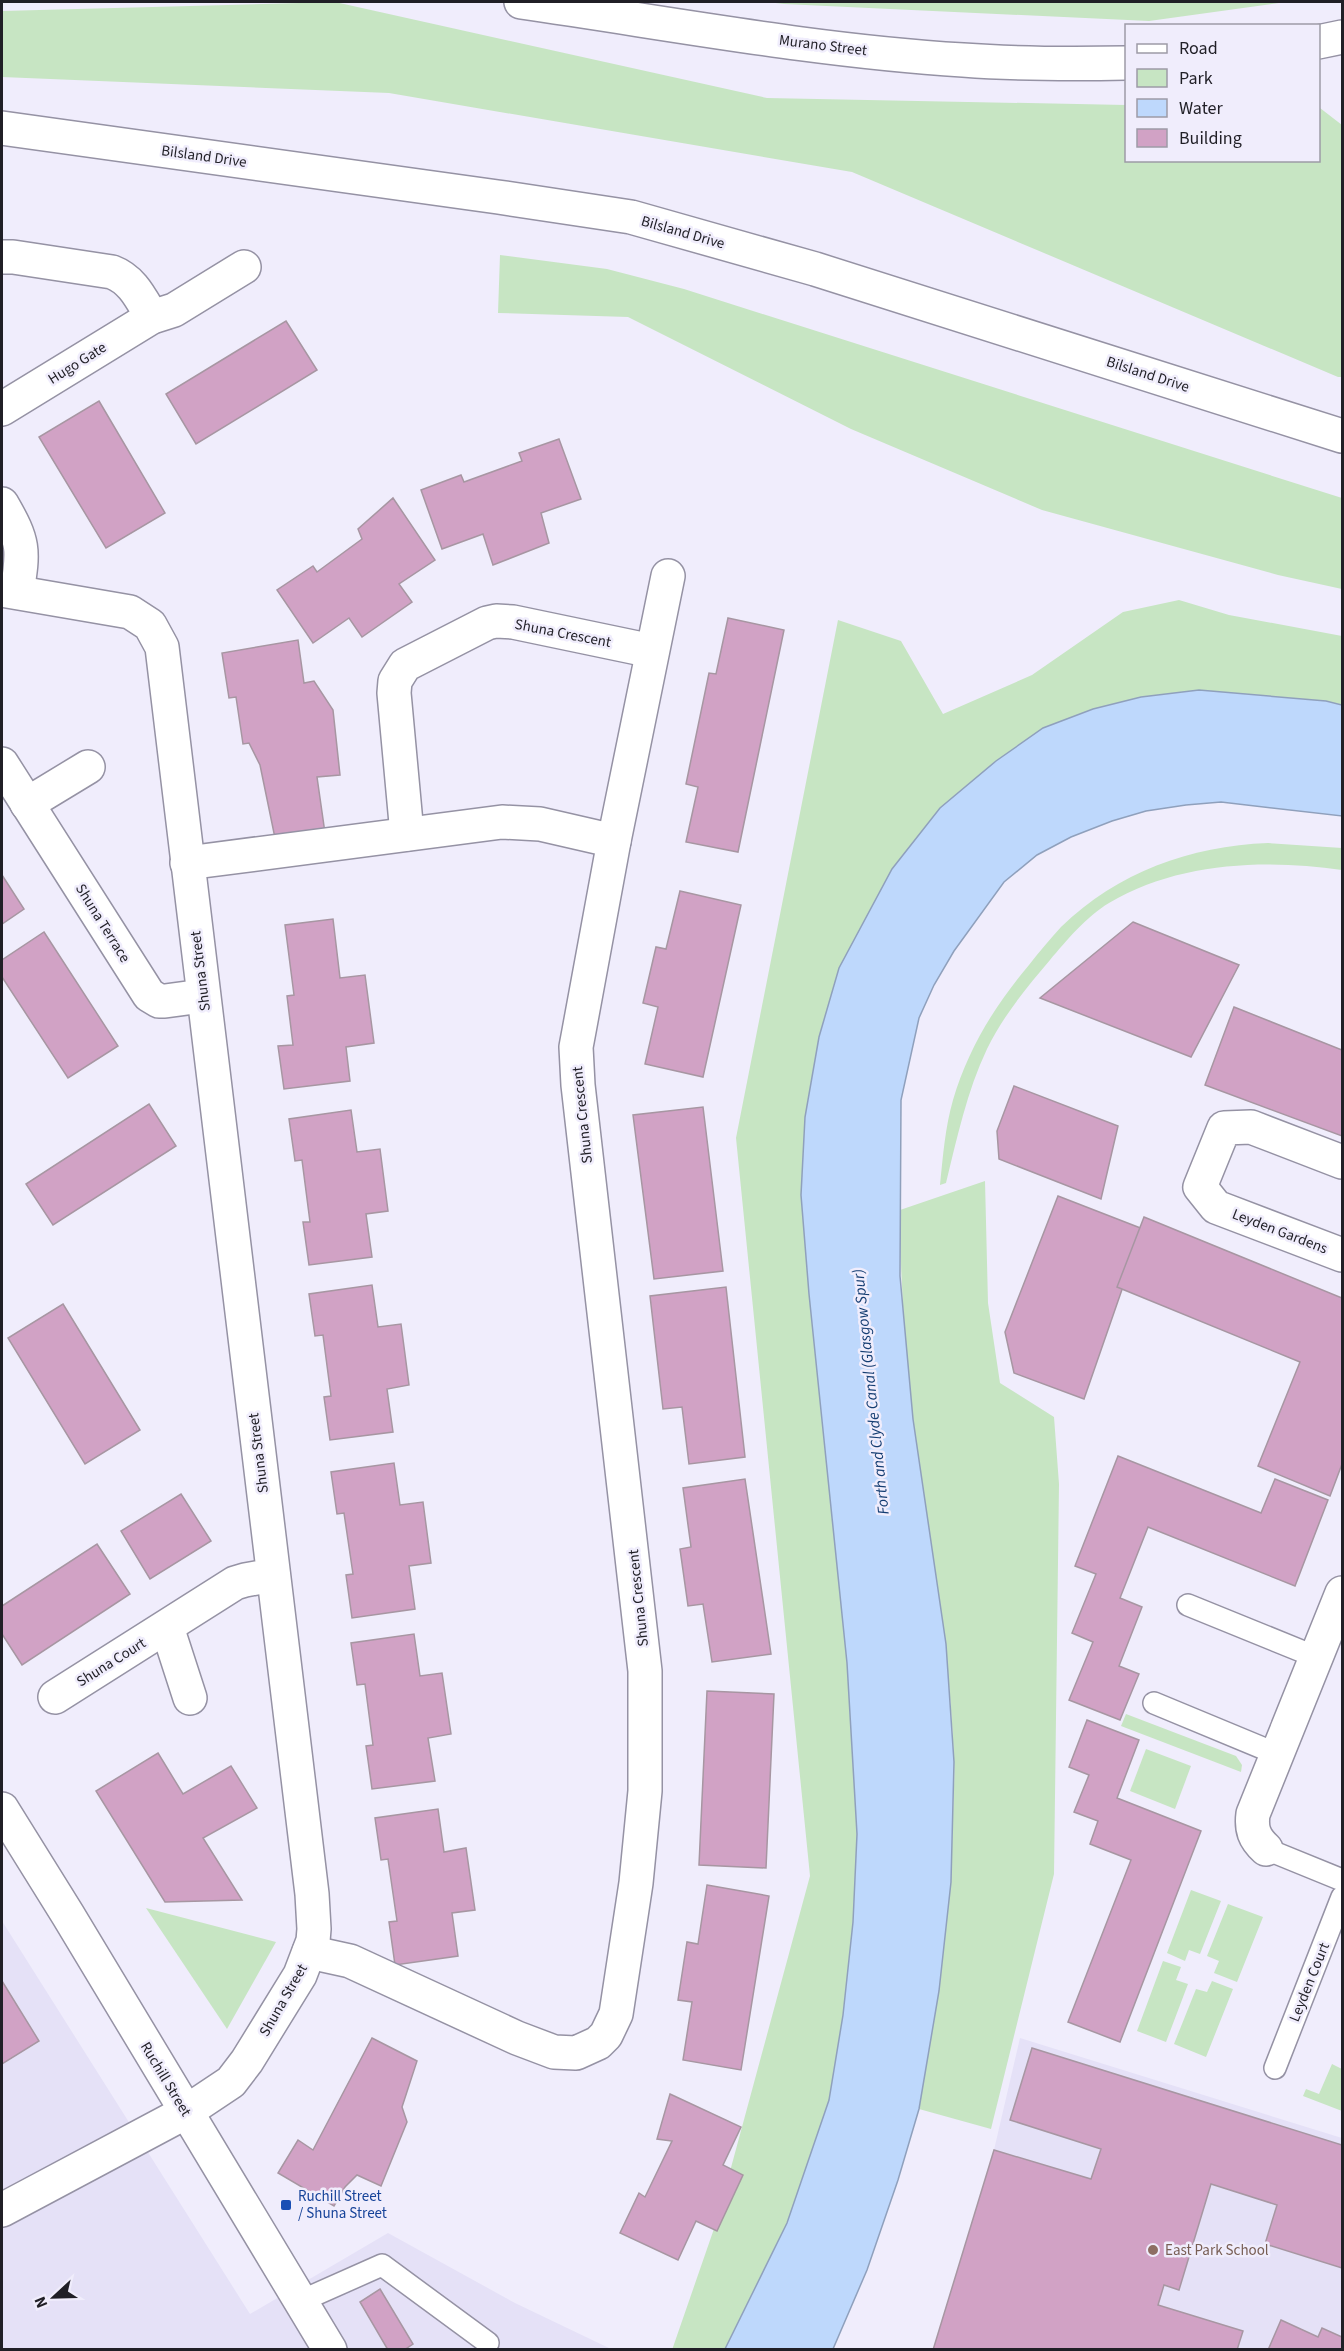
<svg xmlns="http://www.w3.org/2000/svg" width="1344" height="2351" viewBox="0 0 1344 2351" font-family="'Source Sans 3',sans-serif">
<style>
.built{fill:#e5e1f7}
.green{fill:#c7e5c3}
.water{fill:#bed8fc;stroke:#8fa0bc;stroke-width:1.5}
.building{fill:#d1a2c5;stroke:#a796a2;stroke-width:1.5}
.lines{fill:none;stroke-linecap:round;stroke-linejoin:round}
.lane-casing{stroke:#9592a4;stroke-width:24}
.street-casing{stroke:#9592a4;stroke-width:36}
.secondary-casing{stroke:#9592a4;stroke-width:36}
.lane{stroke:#fff;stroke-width:21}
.street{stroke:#fff;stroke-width:33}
.secondary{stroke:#fff;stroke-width:33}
.transit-dot{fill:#1a4fb4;stroke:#f0edfc;stroke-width:2}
.education-dot{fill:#8d6e63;stroke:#f0edfc;stroke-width:2}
.labels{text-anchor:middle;stroke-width:5;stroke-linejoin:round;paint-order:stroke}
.street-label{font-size:15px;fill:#201f26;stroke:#f0edfc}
.transit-label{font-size:15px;fill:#164399;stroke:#f0edfc;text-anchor:start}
.education-label{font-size:15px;fill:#785e54;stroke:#f0edfc;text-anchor:start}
.water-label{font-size:16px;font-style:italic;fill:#143d72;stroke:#f0edfc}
</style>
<rect width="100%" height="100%" fill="#f0edfc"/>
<!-- built -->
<g class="built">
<polygon points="2,1921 250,2314 388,2233 515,2303 611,2349 2,2349"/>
<polygon points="1020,2038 1342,2138 1342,2349 933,2350 994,2150"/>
</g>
<!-- green -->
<g class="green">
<polygon points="335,2 767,98 1126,105 1126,160 1318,160 1320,108 1342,125 1342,377 1338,377 852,172 389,93 2,77 2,11"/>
<polygon points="767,2 1286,2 1149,21 784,4"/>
<polygon points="500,255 607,269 684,289 1342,498 1342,589 1278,575 1042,510 851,429 628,317 498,313"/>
<polygon points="1179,600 1229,615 1342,636 1342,705 1326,701 1199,690 1141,697 1093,709 996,761 940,808 892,869 819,1037 805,1117 801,1195 809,1294 847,1663 857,1834 853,1922 843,2015 829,2100 787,2223 725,2349 672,2350 716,2223 810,1876 736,1138 838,620 901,641 943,714 1032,675 1123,612"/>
<path d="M 1268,843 L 1342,848 L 1342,870 C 1265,859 1178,862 1109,903 C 1087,916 1066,941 1050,960 C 1027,987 1003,1016 987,1049 C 967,1091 957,1138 946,1183 L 940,1185 C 943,1156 945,1128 953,1100 C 968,1049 995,1005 1029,965 C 1039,952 1050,939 1061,927 C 1118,872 1190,846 1268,843 Z"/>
<path d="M 985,1181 L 988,1303 L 1000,1383 L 1054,1417 L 1059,1484 L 1054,1874 L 991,2129 L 919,2109 C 935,2013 950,1918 953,1820 C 953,1801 955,1781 954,1761 C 950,1646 928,1533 913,1419 C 905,1349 900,1280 900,1210 Z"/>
<polygon points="1126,1714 1236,1756 1242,1765 1241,1772 1121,1726"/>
<polygon points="1146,1749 1191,1766 1175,1809 1130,1791"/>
<polygon points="1191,1890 1221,1901 1200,1954 1189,1950 1185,1961 1167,1953"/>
<polygon points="1228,1904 1263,1917 1237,1982 1214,1973 1219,1961 1207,1956"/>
<polygon points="146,1908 276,1942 227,2029"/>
<polygon points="1163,1961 1181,1967 1176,1980 1188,1984 1166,2042 1137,2031"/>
<polygon points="1212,1981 1233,1989 1206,2057 1174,2044 1196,1989 1207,1992"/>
<polygon points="1332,2064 1342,2069 1342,2111 1303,2096 1306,2089 1319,2094"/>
</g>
<!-- water -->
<polygon class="water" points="1199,690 1326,701 1342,705 1342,816 1221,802 1186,805 1146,811 1112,821 1071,837 1037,855 1004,882 954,951 934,985 919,1018 901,1100 900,1276 913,1419 946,1644 954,1762 951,1882 939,1991 919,2109 898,2180 867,2270 833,2349 725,2349 787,2223 829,2100 843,2015 853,1922 857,1834 847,1663 809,1294 801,1195 805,1117 819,1037 839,968 892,869 940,808 996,761 1043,728 1093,709 1141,697"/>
<!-- building -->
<g class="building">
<polygon points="286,321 317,370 196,444 166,394"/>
<polygon points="99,401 165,513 106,548 39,437"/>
<polygon points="559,439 581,499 541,513 549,543 493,565 483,534 442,549 421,490 461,475 464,482 522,461 519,453"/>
<polygon points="393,498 435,560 399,584 412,602 362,637 349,618 313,643 277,590 313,566 317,572 362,539 358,529"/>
<polygon points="728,618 784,630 738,852 686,842 698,787 686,784 709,673 716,674"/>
<polygon points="298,640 304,683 314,681 333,710 340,775 317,777 325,833 275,838 260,765 249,743 243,744 236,697 229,698 222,653"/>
<polygon points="2,875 24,909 2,924"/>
<polygon points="680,891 741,905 703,1077 645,1064 658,1007 643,1003 656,947 666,949"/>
<polygon points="333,919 340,978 365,975 374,1043 346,1047 350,1081 284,1089 278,1046 293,1045 287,996 294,995 285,925"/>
<polygon points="1133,922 1239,965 1191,1057 1040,998"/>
<polygon points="44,932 118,1046 68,1078 2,977 2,960"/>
<polygon points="1234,1007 1342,1050 1342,1136 1205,1085"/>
<polygon points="1014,1086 1118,1126 1101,1199 999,1159 997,1131"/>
<polygon points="149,1104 176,1146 53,1225 26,1184"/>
<polygon points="703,1107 723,1271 654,1279 633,1115"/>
<polygon points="351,1110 357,1152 380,1149 388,1211 366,1214 372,1257 309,1265 303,1222 310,1222 302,1160 295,1161 289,1119"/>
<polygon points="1058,1196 1143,1229 1084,1399 1014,1373 1005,1332"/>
<polygon points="1144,1217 1342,1298 1342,1464 1330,1496 1258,1466 1300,1362 1117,1287"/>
<polygon points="372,1285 378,1327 401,1324 409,1385 387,1389 393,1432 330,1440 324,1397 331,1396 323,1335 315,1336 309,1294"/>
<polygon points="726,1287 745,1457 689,1464 682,1407 663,1409 650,1296"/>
<polygon points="63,1304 140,1430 85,1464 8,1338"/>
<polygon points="1118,1456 1261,1513 1275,1479 1328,1500 1295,1586 1148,1527 1120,1598 1142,1607 1119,1666 1139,1674 1120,1720 1069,1700 1093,1642 1072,1633 1096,1574 1075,1566"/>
<polygon points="394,1463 400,1505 423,1502 431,1563 409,1566 415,1609 352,1618 346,1575 353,1574 344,1513 337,1514 331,1472"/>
<polygon points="745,1479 771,1654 712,1662 703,1604 688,1606 680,1549 691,1547 683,1488"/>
<polygon points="181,1494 211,1541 150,1579 121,1531"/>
<polygon points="97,1544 130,1594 22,1665 2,1634 2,1606"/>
<polygon points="414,1634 420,1676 442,1673 451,1734 428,1738 435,1781 372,1789 366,1746 373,1745 365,1684 357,1685 351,1643"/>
<polygon points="707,1691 774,1694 766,1868 699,1865"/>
<polygon points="1087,1720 1139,1740 1117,1798 1201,1831 1120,2042 1068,2022 1131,1860 1090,1844 1098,1821 1074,1812 1089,1775 1069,1767"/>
<polygon points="158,1753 183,1794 231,1766 257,1808 203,1838 242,1900 165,1902 96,1791"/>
<polygon points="438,1809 444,1852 466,1848 475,1910 452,1913 458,1956 395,1965 389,1922 397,1921 388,1859 381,1860 375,1818"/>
<polygon points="707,1885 769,1896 741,2070 683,2060 692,2002 678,2000 687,1942 698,1944"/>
<polygon points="2,1981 39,2041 2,2064"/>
<polygon points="372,2038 417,2061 402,2107 407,2122 381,2186 357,2175 345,2187 334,2206 278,2173 298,2140 313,2150"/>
<polygon points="1032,2048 1342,2145 1342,2268 1265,2244 1277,2205 1211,2184 1179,2290 1164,2285 1158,2305 1243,2331 1237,2350 933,2350 994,2150 1091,2179 1101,2149 1010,2120"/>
<polygon points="670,2094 741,2127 723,2165 743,2175 717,2231 696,2221 678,2260 620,2233 639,2193 645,2197 672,2141 657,2139"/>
<polygon points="380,2289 413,2344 404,2350 388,2350 360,2302"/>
<polygon points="1281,2320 1318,2337 1322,2328 1342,2337 1342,2350 1268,2350"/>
</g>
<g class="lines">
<!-- lane casing -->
<g class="lane-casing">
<g id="lane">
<polyline points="1188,1605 1316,1657"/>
<polyline points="1154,1703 1277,1754"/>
<polyline points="1266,1849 1342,1880"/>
<polyline points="1275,2068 1342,1897"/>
<polyline points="301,2301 382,2265 488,2343"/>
</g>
</g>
<!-- street casing -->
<g class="street-casing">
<g id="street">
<path d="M 521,2 C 668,23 815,51 963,60 C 1017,64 1072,64 1126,63"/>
<polyline points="1318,42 1342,37"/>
<path d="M 2,257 L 13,257 L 112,272 C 133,280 141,299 152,317"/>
<polyline points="2,409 152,317 174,310 244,267"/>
<path d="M 2,504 C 24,542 24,549 17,592"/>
<polyline points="2,590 130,612 150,625 162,647 312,1894 314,1929 313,1941 300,1975 247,2061 231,2082 186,2112 2,2210"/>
<polyline points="2,764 149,995 159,1001 165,1001 202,996"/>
<polyline points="27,804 88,767"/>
<polyline points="407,834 394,693 395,681 405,665 487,623 496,621 513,622 652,651"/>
<polyline points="187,863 502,822 540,824 614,841"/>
<polyline points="1342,1162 1251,1127 1224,1128 1200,1187 1216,1207 1342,1255"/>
<polyline points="167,1627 190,1698"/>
<polyline points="55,1697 235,1583 245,1580 273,1575"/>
<polyline points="2,1809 68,1915 330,2350"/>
<path d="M 1266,1849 C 1254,1838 1251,1829 1253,1814 L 1342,1593"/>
<polyline points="309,1952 350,1961 517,2038 554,2052 576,2053 598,2043 606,2035 616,2014 636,1883 645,1791 645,1671 578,1085 576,1047 579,1031 614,841 668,576"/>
</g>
</g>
<!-- secondary casing -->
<g class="secondary-casing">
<polyline id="secondary" points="2,128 498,197 631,217 815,269 1342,436"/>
</g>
<!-- lane -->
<use href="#lane" class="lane"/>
<!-- street -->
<use href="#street" class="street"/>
<!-- secondary -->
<use href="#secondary" class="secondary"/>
</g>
<!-- markers -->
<rect class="transit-dot" x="280" y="2199" width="12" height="12" rx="3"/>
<circle class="education-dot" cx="1153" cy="2250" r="6"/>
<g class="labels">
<!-- street labels -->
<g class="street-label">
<text transform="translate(823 45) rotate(7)" y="5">Murano Street</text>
<text transform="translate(204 156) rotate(8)" y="5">Bilsland Drive</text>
<text transform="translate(683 232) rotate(16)" y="5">Bilsland Drive</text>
<text transform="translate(77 363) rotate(-32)" y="5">Hugo Gate</text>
<text transform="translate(1148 374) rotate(18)" y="5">Bilsland Drive</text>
<text transform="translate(563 633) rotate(11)" y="5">Shuna Crescent</text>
<text transform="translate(103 923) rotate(58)" y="5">Shuna Terrace</text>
<text transform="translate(200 971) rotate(-97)" y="5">Shuna Street</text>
<text transform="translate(582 1115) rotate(-96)" y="5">Shuna Crescent</text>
<text transform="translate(1280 1231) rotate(21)" y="5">Leyden Gardens</text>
<text transform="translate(258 1453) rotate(-97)" y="5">Shuna Street</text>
<text transform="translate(638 1598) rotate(-96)" y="5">Shuna Crescent</text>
<text transform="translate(111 1662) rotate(-32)" y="5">Shuna Court</text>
<text transform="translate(1309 1982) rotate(-68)" y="5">Leyden Court</text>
<text transform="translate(283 2000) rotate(-60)" y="5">Shuna Street</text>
<text transform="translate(166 2079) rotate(59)" y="5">Ruchill Street</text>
</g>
<!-- transit labels -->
<g class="transit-label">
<text x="298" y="2201">Ruchill Street<tspan x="298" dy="17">/ Shuna Street</tspan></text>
</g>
<!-- education labels -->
<g class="education-label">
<text x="1165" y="2255">East Park School</text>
</g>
<!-- water labels -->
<g class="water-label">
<text transform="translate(870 1392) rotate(-96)" y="6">Forth and Clyde Canal (Glasgow Spur)</text>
</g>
</g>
<!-- border -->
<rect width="1344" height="2351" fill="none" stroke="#201f26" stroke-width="6"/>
<!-- legend -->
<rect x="1125" y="24" width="195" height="138" fill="#f0edfc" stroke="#9d9ba6" stroke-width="1.5"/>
<rect x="1137" y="44" width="30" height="9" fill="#ffffff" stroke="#9d9ba6" stroke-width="1.5"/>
<text x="1179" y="54" font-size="18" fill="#201f26">Road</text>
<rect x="1137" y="69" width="30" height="18" fill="#c7e5c3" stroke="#9d9ba6" stroke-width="1.5"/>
<text x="1179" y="84" font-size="18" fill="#201f26">Park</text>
<rect x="1137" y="99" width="30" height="18" fill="#bed8fc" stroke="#9d9ba6" stroke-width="1.5"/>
<text x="1179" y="114" font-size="18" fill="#201f26">Water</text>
<rect x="1137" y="129" width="30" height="18" fill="#d1a2c5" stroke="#9d9ba6" stroke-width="1.5"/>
<text x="1179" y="144" font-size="18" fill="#201f26">Building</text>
<!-- north arrow -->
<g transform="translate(54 2297) rotate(248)" stroke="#f0edfc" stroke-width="4.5" paint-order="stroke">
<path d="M0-4.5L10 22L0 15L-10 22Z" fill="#201f26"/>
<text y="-9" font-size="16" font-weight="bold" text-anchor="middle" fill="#201f26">N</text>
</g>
</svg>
